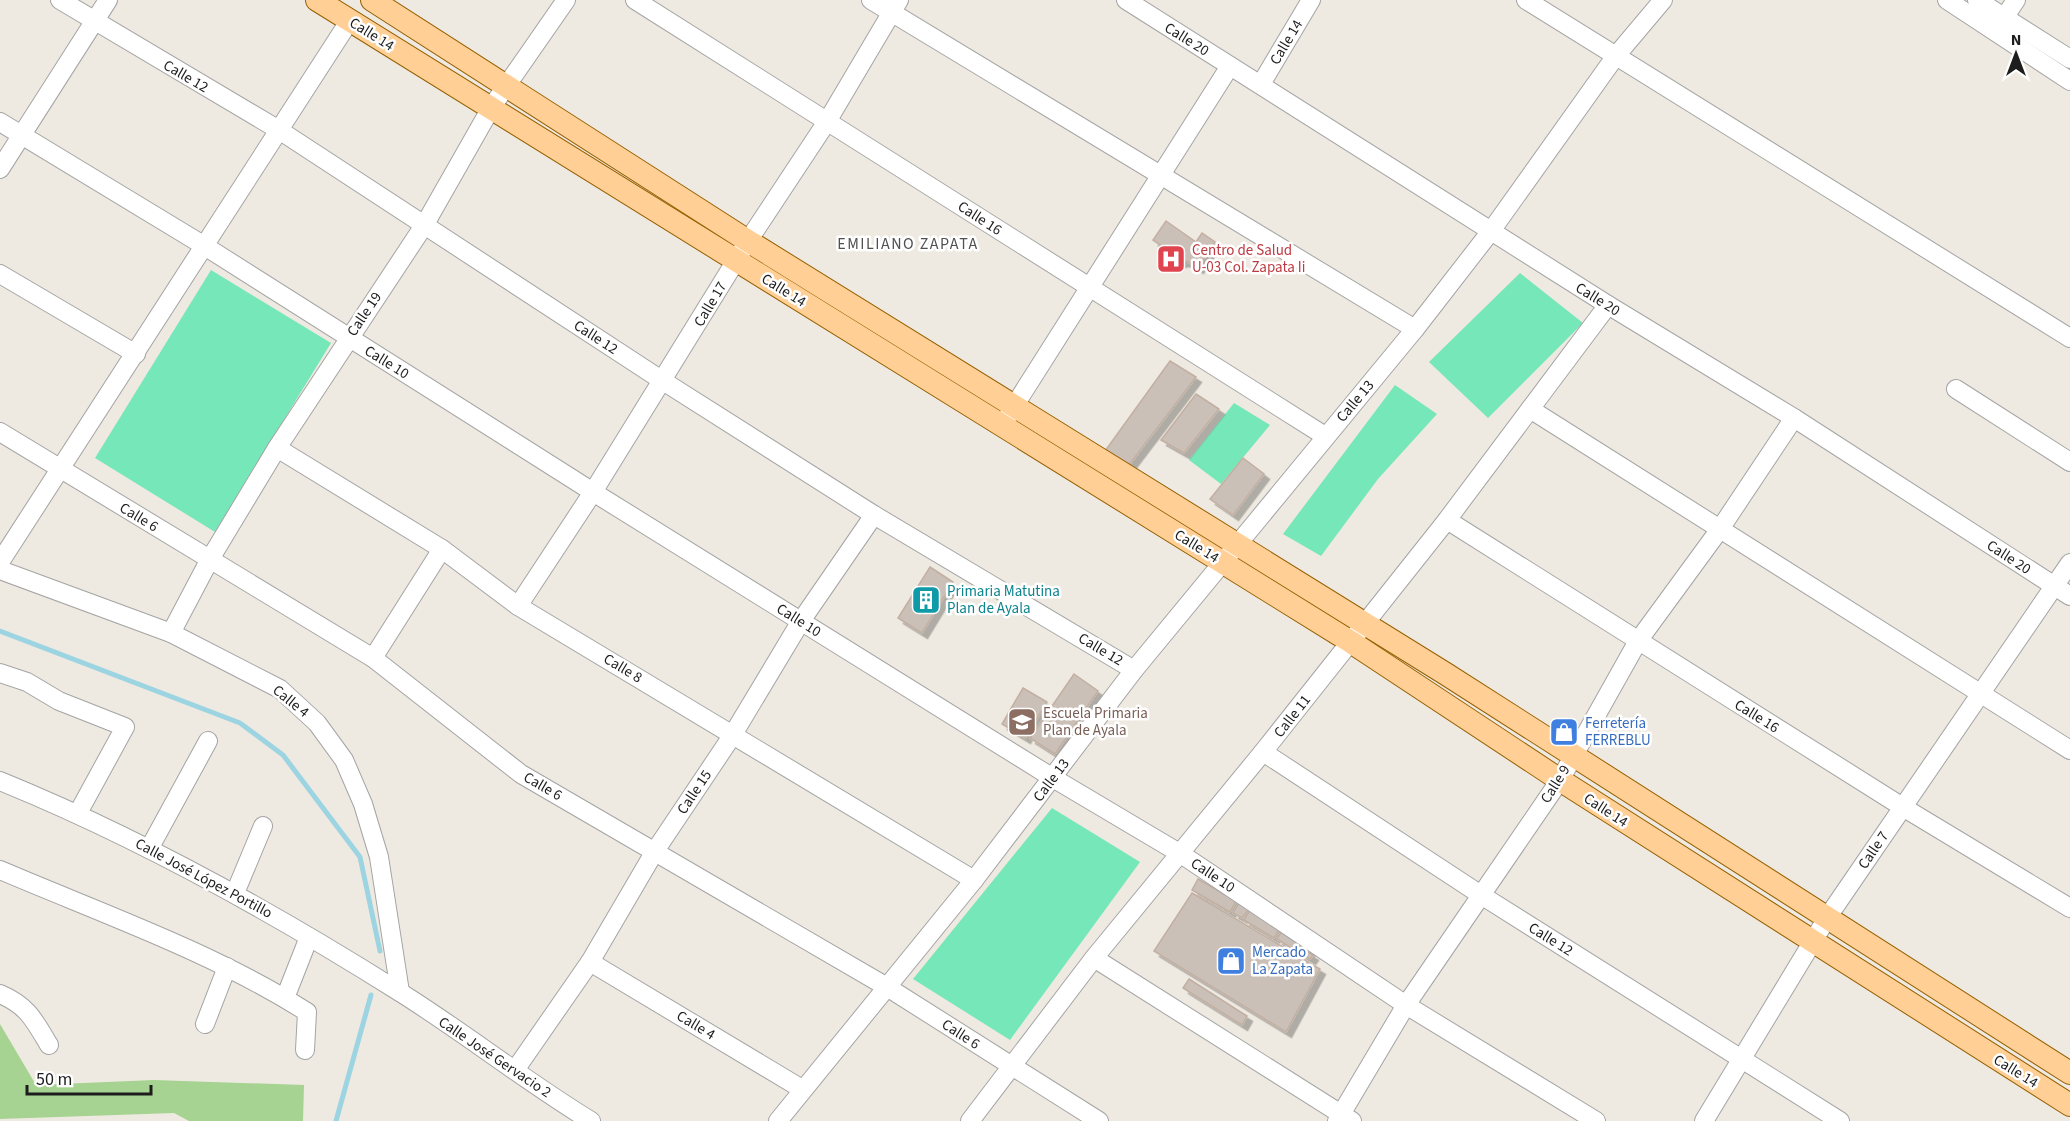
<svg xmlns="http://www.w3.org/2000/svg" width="2070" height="1121" viewBox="0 0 2070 1121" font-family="'Source Sans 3',sans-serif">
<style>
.forest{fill:#a6d391}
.pitch{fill:#76e7b8}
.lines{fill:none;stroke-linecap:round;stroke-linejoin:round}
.stream{stroke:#9dd4e2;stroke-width:5}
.building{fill:#cbc0b7;stroke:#c2afa2;stroke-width:1.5;filter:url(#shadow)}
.minor-casing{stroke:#a4a4a4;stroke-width:20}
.major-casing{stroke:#956000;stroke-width:24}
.minor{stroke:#fff;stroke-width:18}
.major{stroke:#ffcf96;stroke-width:22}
.labels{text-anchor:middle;stroke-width:5;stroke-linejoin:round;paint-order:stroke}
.street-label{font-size:15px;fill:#1d1d1d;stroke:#fff}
.health-label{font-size:15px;fill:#be3a42;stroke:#fff;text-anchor:start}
.culture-label{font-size:15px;fill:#0d838f;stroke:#fff;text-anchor:start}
.education-label{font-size:15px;fill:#785e54;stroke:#fff;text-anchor:start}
.shop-label{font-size:15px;fill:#366cbe;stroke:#fff;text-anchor:start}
.neighbourhood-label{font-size:16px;letter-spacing:1.5px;fill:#505050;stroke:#fff}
</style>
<defs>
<filter id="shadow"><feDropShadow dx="5.5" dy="5.5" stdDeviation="0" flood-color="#0004"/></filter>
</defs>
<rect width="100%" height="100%" fill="#efeae1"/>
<!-- forest -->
<polygon class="forest" points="0,1024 36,1085 154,1080 304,1085 303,1121 189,1121 174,1113 0,1119"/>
<!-- pitch -->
<g class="pitch">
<polygon points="211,270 331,343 215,532 95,458"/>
<polygon points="1520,273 1583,323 1488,418 1429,362"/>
<polygon points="1395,385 1437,414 1378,479 1321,556 1283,534"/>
<polygon points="1234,403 1270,425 1221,484 1189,460"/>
<polygon points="1052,808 1140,862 1010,1040 913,979"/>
</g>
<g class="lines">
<!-- stream -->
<g class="stream">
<polyline points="0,631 240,723 283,755 360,857 380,951"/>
<polyline points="336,1121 371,995"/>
</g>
</g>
<!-- building -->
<g class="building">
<polygon points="1166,221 1196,242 1202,233 1215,242 1198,268 1187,261 1178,262 1177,257 1153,240"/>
<polygon points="1170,361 1196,377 1129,465 1105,451"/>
<polygon points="1196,394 1219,409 1184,453 1161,440"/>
<polygon points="1243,458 1264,474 1233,515 1210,499"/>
<polygon points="930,567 953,582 922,633 898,618"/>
<polygon points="1074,674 1098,691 1055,754 1030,738"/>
<polygon points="1023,688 1047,702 1025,738 1002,724"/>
<polygon points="1198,879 1236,901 1230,912 1192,890"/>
<polygon points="1192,893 1320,969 1286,1032 1154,951"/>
<polygon points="1239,903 1249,909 1242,918 1233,913"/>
<polygon points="1250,910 1280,928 1274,938 1244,920"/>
<polygon points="1283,929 1300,940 1294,950 1277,939"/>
<polygon points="1304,943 1311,948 1308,952 1313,955 1310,959 1298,952"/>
<polygon points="1189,979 1247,1016 1242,1025 1183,988"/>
</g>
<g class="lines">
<!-- minor casing -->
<g class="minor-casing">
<g id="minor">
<polyline points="60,0 279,130 663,381 874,515 1134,670"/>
<polyline points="635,0 1325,436"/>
<polyline points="871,0 1415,329"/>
<polyline points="1126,0 1608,305 1794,418 2070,596"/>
<polyline points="1526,0 2070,338"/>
<polyline points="1947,0 2070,81"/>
<polyline points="1977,0 2070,59"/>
<polyline points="2004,18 2016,0"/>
<polyline points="1261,84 1311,0"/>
<polyline points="0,122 203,245 593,492 1053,778 1181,854 1406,1005 1596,1121"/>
<polyline points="0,169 108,0"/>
<polyline points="0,274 136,354"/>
<polyline points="1956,389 2070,462"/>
<polyline points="1530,409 2070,750"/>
<polyline points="1008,416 1230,66"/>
<polyline points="0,432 373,658 521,774 887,987 1099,1121"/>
<polyline points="277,448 442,549 518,606 974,880"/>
<polyline points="1447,520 1901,806 2070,908"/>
<polyline points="0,562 350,20"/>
<polyline points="0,570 171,633 280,689 317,723 344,760 363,804 379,857 400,992"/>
<polyline points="518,606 593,492 748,241 828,120 899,0"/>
<polyline points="171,633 210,559 277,448 425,224 491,108 566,0"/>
<polyline points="373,658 442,549"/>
<polyline points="0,673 27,682 59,701 125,727 78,813"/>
<polyline points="1263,752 1481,895 1840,1121"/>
<path d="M 0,781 C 140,838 271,911 398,991 C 464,1032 525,1081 591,1121"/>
<polyline points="149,849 208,741"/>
<path d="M 0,870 C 103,914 212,952 307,1012 L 305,1050"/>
<polyline points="235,893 263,826"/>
<polyline points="1094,958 1352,1121"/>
<polyline points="590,962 802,1089"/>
<path d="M 0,994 C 28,1006 34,1020 49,1045"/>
<polyline points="285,998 309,937"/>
<polyline points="205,1024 227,967"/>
<polyline points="515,1070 590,962 655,851 732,736 801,621 874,515"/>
<polyline points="778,1121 974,880 1134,670 1415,329 1491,231 1615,57 1663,0"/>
<polyline points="970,1121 1094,958 1263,752 1447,520 1608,305"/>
<polyline points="1337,1121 1406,1005 1560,780 1638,641 1720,529 1794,418"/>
<polyline points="1704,1121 1827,918 2070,563"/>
</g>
</g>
<!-- major casing -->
<g class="major-casing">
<g id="major">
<polyline points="317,0 1351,642 1560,780 2070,1105"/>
<polyline points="372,0 748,241 1446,674 2070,1073"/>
</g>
</g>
<!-- minor -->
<use href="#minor" class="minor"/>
<!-- major -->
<use href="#major" class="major"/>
</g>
<!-- icons -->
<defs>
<g id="hospital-square" transform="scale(1.5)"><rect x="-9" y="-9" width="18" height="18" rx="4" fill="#e0444e" stroke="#fff"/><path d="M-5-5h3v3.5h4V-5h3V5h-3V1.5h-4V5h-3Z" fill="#fff"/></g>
<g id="building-square" transform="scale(1.5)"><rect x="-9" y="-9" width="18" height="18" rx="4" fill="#0f9aa8" stroke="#fff"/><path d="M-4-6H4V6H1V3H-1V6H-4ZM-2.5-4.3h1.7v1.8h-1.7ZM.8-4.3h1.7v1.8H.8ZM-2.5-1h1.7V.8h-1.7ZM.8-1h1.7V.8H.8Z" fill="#fff"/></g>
<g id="school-square" transform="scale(1.5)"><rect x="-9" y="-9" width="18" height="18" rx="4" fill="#8d6e63" stroke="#fff"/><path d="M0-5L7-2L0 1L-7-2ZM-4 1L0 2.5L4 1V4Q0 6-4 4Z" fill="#fff"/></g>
<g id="shop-square" transform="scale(1.5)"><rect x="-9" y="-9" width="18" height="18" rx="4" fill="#3f7fe0" stroke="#fff"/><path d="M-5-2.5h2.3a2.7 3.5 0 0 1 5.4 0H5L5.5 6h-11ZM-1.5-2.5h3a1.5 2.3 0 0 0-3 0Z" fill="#fff"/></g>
</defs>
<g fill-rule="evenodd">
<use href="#hospital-square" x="1171" y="259"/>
<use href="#building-square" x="926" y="600"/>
<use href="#school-square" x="1022" y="722"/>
<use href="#shop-square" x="1564" y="732"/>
<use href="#shop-square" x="1231" y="961"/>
</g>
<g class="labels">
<!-- street labels -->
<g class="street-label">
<text transform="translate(372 34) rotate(32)" y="5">Calle 14</text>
<text transform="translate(1187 39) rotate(32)" y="5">Calle 20</text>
<text transform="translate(1286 42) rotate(-59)" y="5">Calle 14</text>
<text transform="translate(186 76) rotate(30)" y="5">Calle 12</text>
<text transform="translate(980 218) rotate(33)" y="5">Calle 16</text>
<text transform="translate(784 290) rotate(32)" y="5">Calle 14</text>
<text transform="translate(1598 299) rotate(32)" y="5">Calle 20</text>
<text transform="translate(710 304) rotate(-59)" y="5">Calle 17</text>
<text transform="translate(364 314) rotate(-56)" y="5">Calle 19</text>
<text transform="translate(596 337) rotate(33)" y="5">Calle 12</text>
<text transform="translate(387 362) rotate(32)" y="5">Calle 10</text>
<text transform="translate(1355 401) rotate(-50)" y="5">Calle 13</text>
<text transform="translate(139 517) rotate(31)" y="5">Calle 6</text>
<text transform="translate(1197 546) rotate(32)" y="5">Calle 14</text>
<text transform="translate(2009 557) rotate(33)" y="5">Calle 20</text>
<text transform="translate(799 620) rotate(32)" y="5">Calle 10</text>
<text transform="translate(1101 649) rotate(31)" y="5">Calle 12</text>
<text transform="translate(623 668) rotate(31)" y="5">Calle 8</text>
<text transform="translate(291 701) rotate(39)" y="5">Calle 4</text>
<text transform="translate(1292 716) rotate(-52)" y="5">Calle 11</text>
<text transform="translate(1757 716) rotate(32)" y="5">Calle 16</text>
<text transform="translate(1051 780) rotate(-53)" y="5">Calle 13</text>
<text transform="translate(1555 784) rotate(-58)" y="5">Calle 9</text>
<text transform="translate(543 786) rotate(30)" y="5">Calle 6</text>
<text transform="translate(694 792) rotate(-56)" y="5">Calle 15</text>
<text transform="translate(1606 810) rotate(33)" y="5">Calle 14</text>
<text transform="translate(1873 850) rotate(-56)" y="5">Calle 7</text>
<text transform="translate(1213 875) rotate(34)" y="5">Calle 10</text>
<text transform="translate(204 878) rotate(28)" y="5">Calle José López Portillo</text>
<text transform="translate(1551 939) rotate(32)" y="5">Calle 12</text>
<text transform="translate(696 1025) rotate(31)" y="5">Calle 4</text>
<text transform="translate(961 1034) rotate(33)" y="5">Calle 6</text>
<text transform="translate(495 1057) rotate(34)" y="5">Calle José Gervacio 2</text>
<text transform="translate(2016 1071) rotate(32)" y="5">Calle 14</text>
</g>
<!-- health labels -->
<g class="health-label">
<text x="1192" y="255">Centro de Salud<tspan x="1192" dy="17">U-03 Col. Zapata Ii</tspan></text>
</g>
<!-- culture labels -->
<g class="culture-label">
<text x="947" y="596">Primaria Matutina<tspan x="947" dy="17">Plan de Ayala</tspan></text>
</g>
<!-- education labels -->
<g class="education-label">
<text x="1043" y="718">Escuela Primaria<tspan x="1043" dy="17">Plan de Ayala</tspan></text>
</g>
<!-- shop labels -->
<g class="shop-label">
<text x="1585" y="728">Ferretería<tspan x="1585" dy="17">FERREBLU</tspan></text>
<text x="1252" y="957">Mercado<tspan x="1252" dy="17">La Zapata</tspan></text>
</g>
<!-- neighbourhood labels -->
<g class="neighbourhood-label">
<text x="908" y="249">EMILIANO ZAPATA</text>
</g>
</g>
<!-- north arrow -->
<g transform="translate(2016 54)" stroke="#ffffff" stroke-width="4.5" paint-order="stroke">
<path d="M0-4.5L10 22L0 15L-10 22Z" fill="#1d1d1d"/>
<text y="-9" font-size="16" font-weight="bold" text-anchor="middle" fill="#1d1d1d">N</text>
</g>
<!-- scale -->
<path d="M27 1085v9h124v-9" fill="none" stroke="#1d1d1d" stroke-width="3"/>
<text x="36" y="1085" font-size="18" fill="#1d1d1d" stroke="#ffffff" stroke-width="4.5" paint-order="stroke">50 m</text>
</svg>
